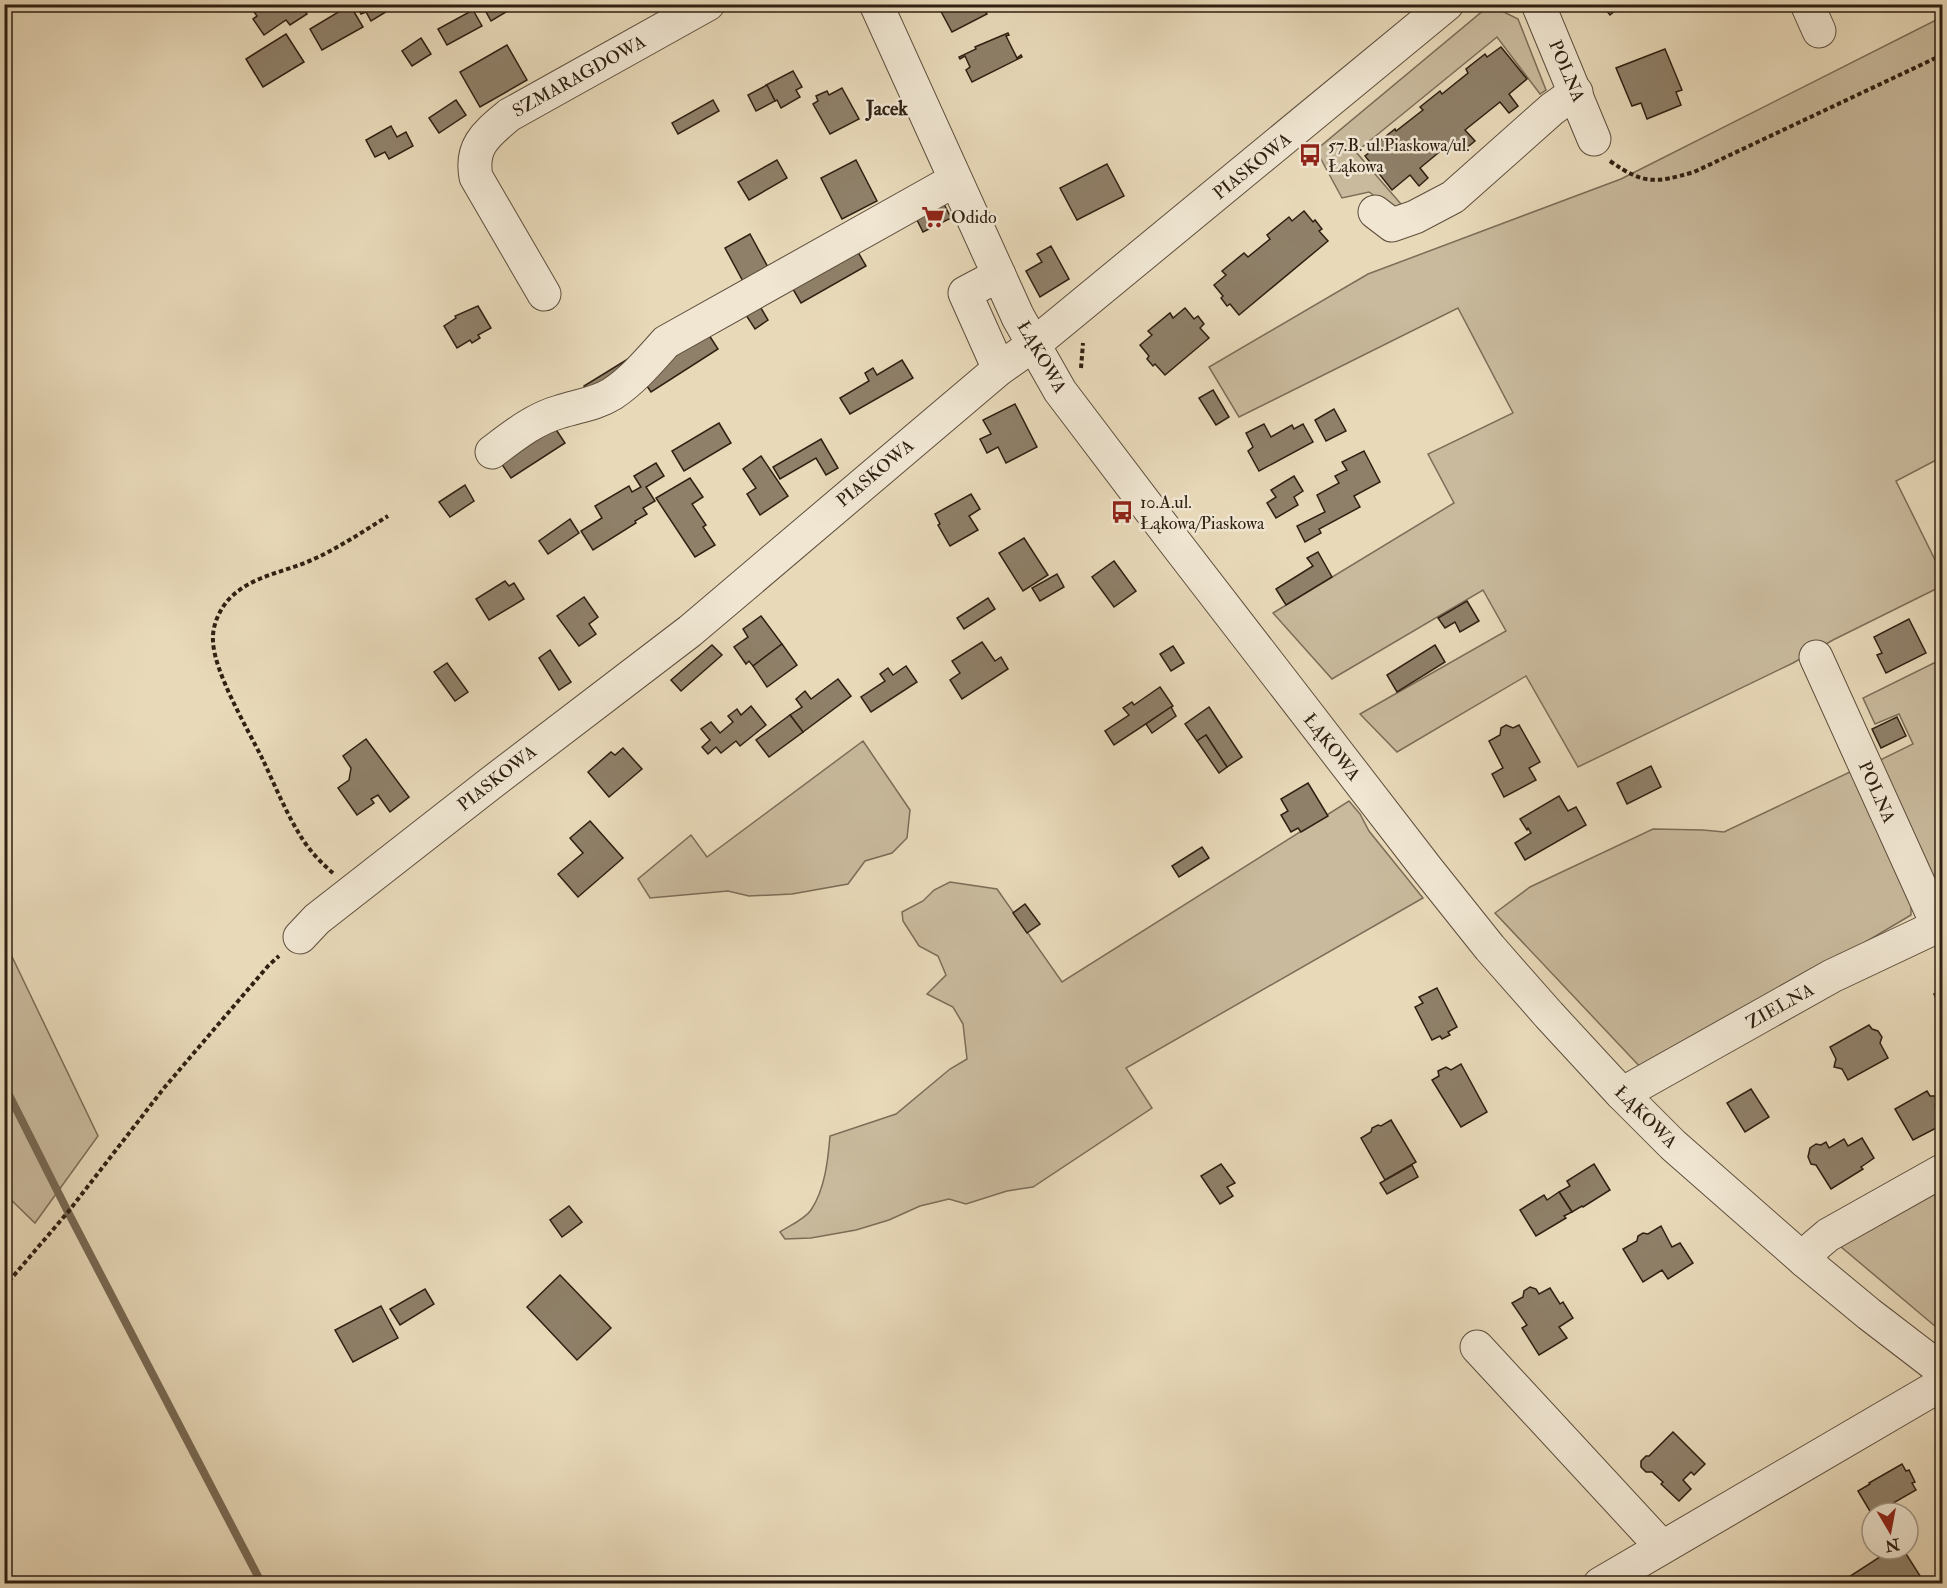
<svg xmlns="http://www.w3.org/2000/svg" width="1947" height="1588" viewBox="0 0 1947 1588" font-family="'IM FELL Double Pica',serif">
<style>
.green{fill:#c9ba9d;stroke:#7c6d58;stroke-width:1.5}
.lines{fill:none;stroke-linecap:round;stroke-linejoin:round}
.stream{stroke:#786954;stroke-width:8}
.building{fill:#8f8069;stroke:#2f2012;stroke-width:1.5}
.minor-casing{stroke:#5d4e3c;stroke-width:35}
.path{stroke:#2f2012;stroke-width:4;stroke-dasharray:4.5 3;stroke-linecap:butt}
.minor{stroke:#f0e6d2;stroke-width:33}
.labels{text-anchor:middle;stroke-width:5;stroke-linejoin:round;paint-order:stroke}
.street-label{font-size:18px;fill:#2f2012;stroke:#f0e6d2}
.poi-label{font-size:18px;fill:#2f2012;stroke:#f0e6d2;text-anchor:start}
.neighbourhood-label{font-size:20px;font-weight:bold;fill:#2f2012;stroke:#f0e6d2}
</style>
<rect width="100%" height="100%" fill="#e8d9b9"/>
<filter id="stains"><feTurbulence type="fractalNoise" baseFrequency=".00333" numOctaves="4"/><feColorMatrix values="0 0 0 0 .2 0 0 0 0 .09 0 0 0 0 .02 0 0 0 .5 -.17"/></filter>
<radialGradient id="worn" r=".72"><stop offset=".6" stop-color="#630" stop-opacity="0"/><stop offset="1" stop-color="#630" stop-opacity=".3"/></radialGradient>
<!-- green -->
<g class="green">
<polygon points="1490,5 1518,19 1546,90 1540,94 1497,37 1356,152 1401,204 1393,209 1369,192 1342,198 1316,150"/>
<polygon points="1942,17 1942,457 1896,481 1942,574 1942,586 1833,640 1793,663 1578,767 1526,676 1397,752 1360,714 1506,631 1483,590 1332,679 1273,613 1454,503 1428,454 1513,413 1458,308 1239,417 1209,367 1368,274 1621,179"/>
<polygon points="1942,659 1942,895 1876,762 1913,744 1899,714 1875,724 1863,698"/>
<polygon points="863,741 910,810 907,838 892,853 865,861 848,884 792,894 749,896 728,891 650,898 638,879 691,835 707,857"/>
<polygon points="1852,771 1911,883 1911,915 1649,1071 1644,1071 1495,913 1530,887 1653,829 1703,830 1724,832"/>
<path d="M 1349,801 L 1360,814 L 1369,831 L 1423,898 L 1126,1068 L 1152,1108 L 1033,1187 L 1007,1191 L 966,1204 L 949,1199 L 920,1206 L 889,1220 L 856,1230 L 811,1238 L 785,1239 L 780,1232 C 789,1226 805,1219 811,1210 C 825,1189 828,1160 830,1136 L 896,1114 L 950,1069 L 967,1059 L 963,1024 L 953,1007 L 927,994 L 946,975 L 938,956 L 919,946 L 903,921 L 902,912 L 923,901 L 934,890 L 950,882 L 997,889 L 1062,982 Z"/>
<polygon points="5,942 98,1136 35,1223 5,1194"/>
<polygon points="1942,1182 1942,1332 1834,1241"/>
</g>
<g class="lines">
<!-- stream -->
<polyline class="stream" points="4,1085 68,1212 262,1584"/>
</g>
<!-- building -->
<g class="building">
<polygon points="259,4 268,4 270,8 274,4 300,4 307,14 290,25 286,20 264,35 253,19 257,16 252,9"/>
<polygon points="356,4 399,4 371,21 366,12 361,14"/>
<polygon points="495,4 508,4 511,9 491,21 485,10"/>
<polygon points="937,4 990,4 983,8 987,14 952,32"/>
<polygon points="1601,4 1623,4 1610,15"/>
<polygon points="350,5 363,27 322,50 310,29"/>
<polygon points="473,10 482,26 447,45 438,29"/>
<polygon points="1008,33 1009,35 1006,36 1017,58 1021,55 1022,57 972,82 966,70 970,67 965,56 960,59 959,57 976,49 975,47"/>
<polygon points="286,34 304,62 263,87 246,59"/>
<polygon points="421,38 431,54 412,66 402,51"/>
<polygon points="507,45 527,80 480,107 460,72"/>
<polygon points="1501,47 1527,79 1509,94 1518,106 1509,113 1500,102 1465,130 1475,141 1464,150 1455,139 1420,168 1428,178 1419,186 1410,175 1392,190 1365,156 1378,146 1376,144 1395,129 1396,131 1423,110 1420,107 1440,91 1442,94 1468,73 1466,69 1485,54 1487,57"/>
<polygon points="1665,49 1682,90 1676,92 1681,105 1647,119 1641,103 1632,106 1616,68"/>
<polygon points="793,71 802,87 796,90 800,97 781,108 777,100 775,101 766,85"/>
<polygon points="767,85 775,101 756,111 748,95"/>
<polygon points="842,88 859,119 830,134 813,104 818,101 816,96 827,91 829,95"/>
<polygon points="456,100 466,115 439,133 429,118"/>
<polygon points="713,100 719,111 678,134 672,123"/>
<polygon points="391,126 397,137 406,132 413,146 389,159 385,152 375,157 366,140"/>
<polygon points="777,160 787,178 749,200 738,182"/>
<polygon points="856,160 877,201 842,219 821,178"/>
<polygon points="1107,164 1124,196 1077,220 1060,188"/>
<polygon points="943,202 951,218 923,232 915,216"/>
<polygon points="1304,211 1313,222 1315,220 1322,229 1319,231 1328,241 1239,315 1230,304 1227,306 1221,298 1223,296 1214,285 1226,275 1222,271 1244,253 1248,257 1270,239 1267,235 1289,217 1292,221"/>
<polygon points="750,234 770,271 745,285 725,248"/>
<polygon points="1051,246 1069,279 1040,297 1026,271 1042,262 1037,254"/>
<polygon points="855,247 866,266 801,303 790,284"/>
<polygon points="758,303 768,320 755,329 744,312"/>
<polygon points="478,306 491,328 478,335 480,338 472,343 470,340 457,348 444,326 456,318 455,316"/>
<polygon points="1185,308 1194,319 1198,316 1204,324 1200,328 1209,338 1165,375 1155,364 1153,366 1147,359 1149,356 1140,345 1152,335 1148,331 1170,313 1173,318"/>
<polygon points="707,332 718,349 651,392 640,376"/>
<polygon points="628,359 591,396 584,386"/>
<polygon points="902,360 913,378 850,414 840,398 869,381 865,373 873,368 877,375"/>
<polygon points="1213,390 1229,417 1216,425 1199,398"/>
<polygon points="1015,404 1037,447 1006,463 998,447 987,453 980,439 991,434 983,420"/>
<polygon points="1334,409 1346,431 1326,441 1315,420"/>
<polygon points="719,423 731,443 684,471 672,451"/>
<polygon points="1264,424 1271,437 1292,425 1294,429 1303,424 1313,442 1259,471 1248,451 1253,447 1246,433"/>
<polygon points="553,425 565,443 511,478 499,460"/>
<polygon points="821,439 838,468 826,475 816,458 780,479 773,467"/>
<polygon points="1364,451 1380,482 1354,496 1360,507 1319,529 1321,533 1305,542 1297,526 1325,512 1317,495 1339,483 1335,476 1347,470 1342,462"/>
<polygon points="761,456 788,496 760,515 747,494 756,488 743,469"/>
<polygon points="656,463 664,476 646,487 655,501 643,508 647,514 635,521 636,523 593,550 581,531 602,518 595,506 629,486 632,492 641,487 634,476"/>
<polygon points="1294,476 1303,491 1294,497 1298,505 1276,518 1267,503 1276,497 1271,490"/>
<polygon points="690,478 703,497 692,504 706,525 703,527 715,545 695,557 656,498"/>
<polygon points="465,485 474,501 450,517 439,502"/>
<polygon points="971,494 980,509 969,516 978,530 950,546 938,525 940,524 935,514"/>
<polygon points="570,519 579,533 548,554 539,541"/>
<polygon points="1024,538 1048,575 1023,591 999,553"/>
<polygon points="1318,552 1332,577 1286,605 1276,589 1313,566 1307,558"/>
<polygon points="1114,561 1136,591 1114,607 1092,577"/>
<polygon points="1057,574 1064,587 1040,601 1032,588"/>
<polygon points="505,581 509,586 514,583 524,599 489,620 476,599"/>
<polygon points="584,597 598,617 589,624 596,634 579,646 557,616"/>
<polygon points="988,598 995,609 964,629 957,618"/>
<polygon points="1467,601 1479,621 1460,632 1455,622 1445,628 1438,618"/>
<polygon points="761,616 782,644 753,666 749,661 746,664 734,647 748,637 743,629"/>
<polygon points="1909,619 1926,653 1886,673 1877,655 1882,653 1874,637"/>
<polygon points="982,642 995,661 1001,657 1008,669 962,699 950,680 960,673 952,661"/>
<polygon points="782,644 797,665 767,687 753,666"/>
<polygon points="712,645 722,655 681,691 671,680"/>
<polygon points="1435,645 1445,662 1397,692 1387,675"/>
<polygon points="1173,646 1184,663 1171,671 1160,654"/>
<polygon points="550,650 571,682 559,690 539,658"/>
<polygon points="447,663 468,692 455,701 434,672"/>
<polygon points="906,666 917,682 871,712 861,697 885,681 880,674 888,668 893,675"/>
<polygon points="838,679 851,696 803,732 790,715 802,707 796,699 805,691 811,699"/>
<polygon points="1160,687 1173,706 1114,745 1105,731 1129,715 1123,708 1132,702 1134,705"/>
<polygon points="751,706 766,725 740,746 736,741 721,753 716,747 708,754 702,747 710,740 701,729 711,722 720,733 733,722 728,716 737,709 741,715"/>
<polygon points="1171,707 1176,716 1152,733 1146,724"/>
<polygon points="1209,707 1242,757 1227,767 1206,735 1197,741 1185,724"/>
<polygon points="790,715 803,732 769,757 756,740"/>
<polygon points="1897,717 1906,736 1881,748 1872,729"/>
<polygon points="1506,725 1513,728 1519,725 1540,762 1529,768 1536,780 1504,797 1492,774 1503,768 1489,741 1500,735 1501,728"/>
<polygon points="1206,735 1227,767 1219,773 1197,741"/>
<polygon points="366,739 409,797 390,812 378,795 371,799 374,803 357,815 338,788 349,780 351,768 343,756"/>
<polygon points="623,748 642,769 609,797 588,772 611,752 615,755"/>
<polygon points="1651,766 1661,787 1627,804 1617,783"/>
<polygon points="1308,783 1328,816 1301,832 1298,828 1291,832 1281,815 1288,811 1281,799"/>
<polygon points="1559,796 1568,811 1576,807 1586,825 1525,860 1515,843 1531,833 1528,828 1527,830 1520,819"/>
<polygon points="590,821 623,858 578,897 558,874 583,853 570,838"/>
<polygon points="1202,847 1209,858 1179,877 1172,866"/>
<polygon points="1025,904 1040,924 1027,933 1013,913"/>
<polygon points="1437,988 1457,1027 1448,1032 1450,1035 1442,1039 1440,1036 1432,1040 1415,1007 1423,1003 1419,997"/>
<polygon points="1942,990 1942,1010 1934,994"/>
<polygon points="1869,1025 1872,1029 1878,1031 1882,1037 1880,1043 1888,1058 1848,1080 1842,1069 1834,1067 1836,1059 1830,1047"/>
<polygon points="1461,1064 1487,1112 1461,1127 1432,1080 1439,1076 1438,1071 1446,1067 1451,1070"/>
<polygon points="1751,1089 1769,1117 1745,1132 1727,1103"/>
<polygon points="1927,1091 1930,1096 1935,1096 1937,1101 1935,1105 1942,1119 1942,1125 1913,1140 1895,1109"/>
<polygon points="1391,1120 1416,1162 1385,1180 1361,1138 1371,1132 1372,1128 1378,1125 1381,1126"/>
<polygon points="1862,1138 1874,1158 1861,1167 1863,1169 1831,1189 1816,1165 1811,1164 1808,1157 1810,1148 1816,1144 1821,1145 1826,1142 1829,1148 1844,1139 1848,1146"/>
<polygon points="1221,1164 1235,1183 1227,1187 1233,1196 1220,1204 1201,1176"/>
<polygon points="1594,1164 1610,1190 1583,1207 1582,1206 1572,1212 1559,1192 1570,1186 1567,1181"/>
<polygon points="1412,1165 1418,1177 1387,1194 1380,1183"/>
<polygon points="1559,1192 1572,1212 1564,1216 1566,1218 1536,1236 1520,1210 1544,1195 1547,1200"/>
<polygon points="569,1206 582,1222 562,1237 550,1220"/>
<polygon points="1661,1226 1672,1247 1680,1243 1693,1263 1668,1279 1662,1270 1643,1282 1623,1249 1637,1241 1638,1236 1643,1233 1648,1234"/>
<polygon points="560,1275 611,1328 577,1360 527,1307"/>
<polygon points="1530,1287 1536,1289 1539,1294 1550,1288 1560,1304 1563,1302 1573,1318 1559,1327 1567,1338 1539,1355 1522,1328 1527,1325 1512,1303 1523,1297 1524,1291"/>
<polygon points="425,1289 434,1304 400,1325 390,1309"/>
<polygon points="381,1306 398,1338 353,1362 335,1330"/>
<polygon points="1673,1432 1705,1464 1694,1475 1691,1472 1683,1480 1691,1489 1679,1501 1661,1484 1663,1482 1652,1472 1646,1472 1641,1467 1641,1461 1646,1456 1649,1456"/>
<polygon points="1902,1464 1906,1471 1909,1470 1915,1482 1912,1483 1916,1490 1883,1509 1882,1506 1871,1513 1858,1491 1870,1484 1869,1483"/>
<polygon points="1892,1549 1903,1549 1922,1579 1914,1584 1838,1584"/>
</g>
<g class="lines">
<!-- minor casing -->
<g class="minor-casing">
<g id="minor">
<polyline points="876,4 1018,317 1060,391 1170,536 1427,869 1490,948 1549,1015 1622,1094 1673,1145 1805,1261 1869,1314 1942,1370"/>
<polyline points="1538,4 1594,139"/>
<polyline points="1807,4 1819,31"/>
<polyline points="1375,212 1392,225 1415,217 1453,197 1552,109 1576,92"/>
<path d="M 544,294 L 476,177 C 470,145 488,133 509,115 L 708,4"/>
<polyline points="999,369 965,293 999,275"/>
<path d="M 492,452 C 512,437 534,419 559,412 C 577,406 596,404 612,394 C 633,380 649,361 666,342 L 955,180"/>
<polyline points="1816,657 1938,926"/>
<polyline points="300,937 317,919 491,783 690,631 999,369 1033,345 1447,4"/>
<polyline points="1622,1094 1832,976 1942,924"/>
<polyline points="1805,1261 1815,1246 1828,1235 1942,1171"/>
<polyline points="1477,1347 1662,1547"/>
<polyline points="1600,1584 1942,1384"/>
</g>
</g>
<!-- path -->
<g class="path">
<path d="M 1610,161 C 1644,185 1655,183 1694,172 L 1942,55"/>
<polyline points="1081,368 1083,343"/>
<path d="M 333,873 C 321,863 308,849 300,835 C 285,811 274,783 262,758 C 247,728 214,672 213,641 C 212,625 220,608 231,597 C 254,575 286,572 314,559 C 340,547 364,531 388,516"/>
<polyline points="4,1287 68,1212 164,1088 268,966 279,956"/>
</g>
<!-- minor -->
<use href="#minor" class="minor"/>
</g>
<!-- icons -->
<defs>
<g id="bus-bare" transform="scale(1.8)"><path d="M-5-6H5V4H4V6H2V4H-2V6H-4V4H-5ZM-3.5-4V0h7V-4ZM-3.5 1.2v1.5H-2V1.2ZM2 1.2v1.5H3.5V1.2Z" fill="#8f2418" stroke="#f0e6d2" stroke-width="2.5" paint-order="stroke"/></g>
<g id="supermarket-bare" transform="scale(1.8)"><path d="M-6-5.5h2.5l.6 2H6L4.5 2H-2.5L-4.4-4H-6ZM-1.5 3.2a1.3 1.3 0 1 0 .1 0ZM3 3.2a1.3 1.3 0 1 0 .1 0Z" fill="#8f2418" stroke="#f0e6d2" stroke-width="2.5" paint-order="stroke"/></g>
</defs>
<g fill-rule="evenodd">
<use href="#bus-bare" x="1310" y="155"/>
<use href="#supermarket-bare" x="933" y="217"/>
<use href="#bus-bare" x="1122" y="512"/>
</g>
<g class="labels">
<!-- street labels -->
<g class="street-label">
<text transform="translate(1567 71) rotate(67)" y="6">POLNA</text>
<text transform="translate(579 76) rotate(-29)" y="6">SZMARAGDOWA</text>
<text transform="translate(1252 166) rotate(-39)" y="6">PIASKOWA</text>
<text transform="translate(1042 357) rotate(60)" y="6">ŁĄKOWA</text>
<text transform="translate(875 473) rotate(-40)" y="6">PIASKOWA</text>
<text transform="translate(1332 747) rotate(52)" y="6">ŁĄKOWA</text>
<text transform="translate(497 778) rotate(-38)" y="6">PIASKOWA</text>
<text transform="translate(1877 792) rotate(66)" y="6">POLNA</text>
<text transform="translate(1780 1006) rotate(-29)" y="6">ZIELNA</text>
<text transform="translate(1646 1117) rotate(45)" y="6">ŁĄKOWA</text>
</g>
<!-- poi labels -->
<g class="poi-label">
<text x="1328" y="151">57.B. ul.Piaskowa/ul.<tspan x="1328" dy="21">Łąkowa</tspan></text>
<text x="951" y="223">Odido</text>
<text x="1140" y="508">10.A.ul.<tspan x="1140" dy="21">Łąkowa/Piaskowa</tspan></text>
</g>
<!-- neighbourhood labels -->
<g class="neighbourhood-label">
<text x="887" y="115">Jacek</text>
</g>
</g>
<!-- margin -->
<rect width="1947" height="1588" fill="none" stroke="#e8d9b9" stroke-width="24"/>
<rect x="6" y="6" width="1935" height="1576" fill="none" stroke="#2f2012" stroke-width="3"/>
<rect x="12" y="12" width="1923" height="1564" fill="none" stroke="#2f2012" stroke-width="1.5"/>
<!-- north arrow -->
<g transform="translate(1890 1531) rotate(170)"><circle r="28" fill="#f0e6d2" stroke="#a39785" stroke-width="1.5"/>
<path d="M0-4.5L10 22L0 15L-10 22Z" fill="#8f2418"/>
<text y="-9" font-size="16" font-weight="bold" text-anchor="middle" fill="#2f2012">N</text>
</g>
<rect width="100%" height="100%" filter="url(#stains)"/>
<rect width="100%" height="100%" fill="url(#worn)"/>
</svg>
